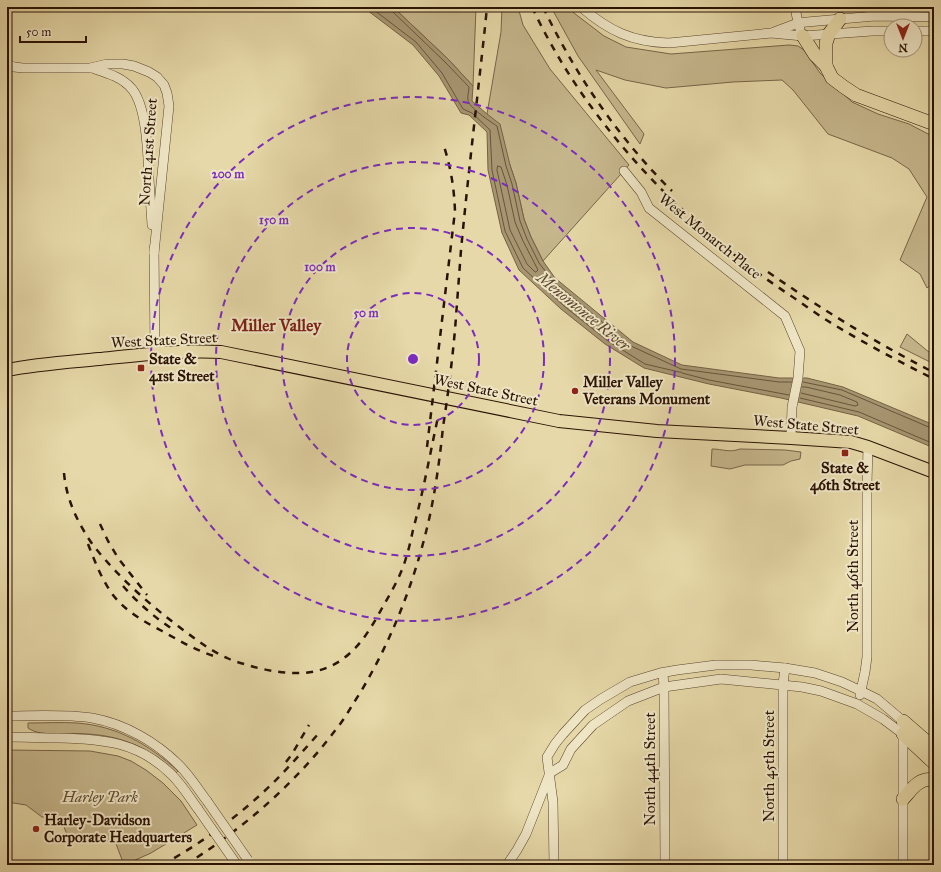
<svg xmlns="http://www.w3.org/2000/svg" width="941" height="872" viewBox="0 0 941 872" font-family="'IM FELL Great Primer',serif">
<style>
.green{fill:#c6b68c;stroke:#786448}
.water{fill:#a69570;stroke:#746144}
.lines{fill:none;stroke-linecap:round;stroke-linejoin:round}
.shore{stroke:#68543a;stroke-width:1}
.minor-casing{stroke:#59442c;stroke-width:10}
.major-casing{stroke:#2a1203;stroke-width:14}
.highway-casing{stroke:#2a1203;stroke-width:14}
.minor{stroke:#efe6c6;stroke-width:9}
.major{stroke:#e6d8a8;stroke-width:12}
.highway{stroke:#e6d8a8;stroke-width:13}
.rail{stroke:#2a1203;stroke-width:2.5;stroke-dasharray:7 7;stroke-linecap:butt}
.minor-bridge-casing{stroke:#59442c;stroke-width:10;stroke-linecap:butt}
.minor-bridge{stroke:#efe6c6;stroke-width:9}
.ring{fill:none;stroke:#7b2cbf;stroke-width:2;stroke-dasharray:7 5}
.poi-dot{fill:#8f2418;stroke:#efe6c6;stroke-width:1.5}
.labels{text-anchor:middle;stroke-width:4;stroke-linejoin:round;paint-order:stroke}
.street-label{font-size:15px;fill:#2a1203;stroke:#efe6c6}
.poi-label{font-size:15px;font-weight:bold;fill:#2a1203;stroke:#efe6c6;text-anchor:start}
.park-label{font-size:15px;font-style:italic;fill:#614b33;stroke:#efe6c6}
.water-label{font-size:16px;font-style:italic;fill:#5c462f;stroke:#efe6c6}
.quarter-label{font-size:17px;font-weight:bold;fill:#7a1f14;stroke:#efe6c6}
.centre{fill:#7b2cbf;stroke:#efe6c6;stroke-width:2}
.ring-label{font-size:12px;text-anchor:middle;font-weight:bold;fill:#7b2cbf;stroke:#efe6c6;stroke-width:4;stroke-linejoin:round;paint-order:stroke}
</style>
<rect width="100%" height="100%" fill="#e6d8a8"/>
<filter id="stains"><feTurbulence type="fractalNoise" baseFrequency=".005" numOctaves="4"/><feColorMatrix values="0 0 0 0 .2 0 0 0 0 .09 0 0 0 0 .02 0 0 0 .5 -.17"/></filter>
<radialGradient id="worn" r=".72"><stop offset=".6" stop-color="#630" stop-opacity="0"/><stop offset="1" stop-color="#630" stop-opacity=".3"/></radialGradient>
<!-- green -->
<g class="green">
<polygon points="393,7 476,7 473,86 448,59"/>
<polygon points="502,7 518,7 523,25 550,69 629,165 543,261 531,237 524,219 516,183 510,165 487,114 501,32"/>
<polygon points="551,7 569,7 574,13 604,36 626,47 671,54 789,45 798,46 804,50 820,73 852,102 878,114 909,124 934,137 934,242 933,262 934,282 927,288 920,274 900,260 927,197 909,169 892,158 828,134 793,90 782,80 733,82 666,88 625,80 596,70 644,134 640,144 578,56"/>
<polygon points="907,334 930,353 934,348 934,364 900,347"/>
<path d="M 712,449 C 723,449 729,453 740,449 L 785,450 L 801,452 L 800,459 L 791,461 L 783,465 L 745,465 L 730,469 L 711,466 Z"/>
<path d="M 28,723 C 44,723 61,722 77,723 C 117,726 148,744 178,771 L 176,773 C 151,749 123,736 88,734 C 71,732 42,738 28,728 Z"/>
<polygon points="7,750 90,751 118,756 131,761 146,770 163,783 181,801 197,825 151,853 124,865 115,841 70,841 60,818 42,817 26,805 7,802"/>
</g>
<!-- water -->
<polygon class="water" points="363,7 393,7 448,59 473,86 472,101 487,114 500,124 510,165 516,183 524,219 531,237 543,261 555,278 633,342 682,365 779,378 807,378 843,387 934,425 934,448 858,416 781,398 709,384 644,368 605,344 561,309 519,270 502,233 488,170 487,132 469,115 461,113 439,76 413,45"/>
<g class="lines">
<!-- shore -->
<g class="shore">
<polyline points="370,7 416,42 442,73 463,109 472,113 490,130 492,170 505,231 523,268 564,306 608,341 645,364 679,372 681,372 682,373 709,380 789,395"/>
<path d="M 391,7 L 392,11 L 445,62 L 469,87 C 469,91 467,96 468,100 C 468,107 491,122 497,126 L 506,166 L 512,184 L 520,221 L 527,239 L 539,263 L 553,281 L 631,346 L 681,369 L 779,382 L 792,382"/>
<polygon points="498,166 501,167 507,185 515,222 523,241 538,270 536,272 535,272 527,264 510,230 497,170"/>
<polyline points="803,382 842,390 931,428 934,429"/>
<polyline points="801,393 855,406 858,405 857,402 840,395 806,387 802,387"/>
<polyline points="800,398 859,412 934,444"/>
</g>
<!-- minor casing -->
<g class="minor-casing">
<g id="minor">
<path d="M 581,7 C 609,31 632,42 669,43 L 771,33 L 803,36 L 872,31 L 891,31"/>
<polyline points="795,7 798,23 800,29"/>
<polyline points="915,31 934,31"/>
<polyline points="774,32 798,23 807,22 875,16 934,17"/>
<polyline points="7,64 14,67 23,68 90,68 107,64 123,64 134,66 149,72 157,77 164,85 167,93 169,106 154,253"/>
<path d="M 92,68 C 107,73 122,77 132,89 C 147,107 148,156 149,179 C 150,195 151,210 152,225"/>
<polyline points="624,171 641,192 649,208 785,316 800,351 798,378 792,407 791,438"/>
<polyline points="154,248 155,354"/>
<polyline points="663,673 664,687 665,865"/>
<polyline points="860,695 865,672 867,657 867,484 868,447"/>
<path d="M 7,716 C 34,716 65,714 92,718 C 125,724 156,742 179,765 C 190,776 198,789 207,801"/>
<path d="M 7,737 C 24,737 42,738 59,738 C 104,739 139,742 172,775 C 182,785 190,798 198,809"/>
<polyline points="507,865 517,850 526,834 550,773 563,765 571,749 593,725 628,701 664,687 721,679 802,687 821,691 857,704 883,719 903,734"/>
<polyline points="554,865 553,802 547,757 555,744 563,734 585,710 601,699 630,682 660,673 677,670 716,665 751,665 785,668 815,673 842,682 861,691 877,699 903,721 903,865"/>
<polyline points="783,865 783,684 785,668"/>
</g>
</g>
<!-- major casing -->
<g class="major-casing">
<path id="major" d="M 7,370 C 37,364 68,362 99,359 C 139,355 180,350 221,352 L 559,421 L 657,431 L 791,438 L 851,442 L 868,447 L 934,472"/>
</g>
<!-- highway casing -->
<g class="highway-casing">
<g id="highway">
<polyline points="803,36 815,55 826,66 832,78 844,87 856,95 934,124"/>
<polyline points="826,66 826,43 829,34 840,19"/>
<polyline points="903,721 934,748"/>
<polyline points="903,734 934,763"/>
<path d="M 903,799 C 912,789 919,777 934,780"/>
</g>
</g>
<!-- minor -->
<use href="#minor" class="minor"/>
<!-- major -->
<use href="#major" class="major"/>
<!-- highway -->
<use href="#highway" class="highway"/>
<!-- rail -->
<g class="rail">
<path d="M 532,7 C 577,103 648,185 730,251 C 748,267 768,280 788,294 C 802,303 815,313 828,321 C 862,342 898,361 934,379"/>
<path d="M 543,7 C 575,74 619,139 672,191"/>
<path d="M 768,272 C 820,308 873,341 929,370"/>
<path d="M 427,447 L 455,211 C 454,187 451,169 444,146"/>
<path d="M 64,473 C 66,496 75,517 87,536 C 93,546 101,555 109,564 C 130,587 153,607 178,626 C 194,638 209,650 227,658 C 235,662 245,664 254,667 C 287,675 321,679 349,654 C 363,642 372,626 381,610 C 390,594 401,576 406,558 C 409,549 411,539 413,530 C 423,493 430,454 438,417"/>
<polyline points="100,524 108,541 118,558 147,595"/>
<path d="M 88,544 C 95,562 102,580 113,595 C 126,612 145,622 162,631 C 180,641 197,651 217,657"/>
<path d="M 123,586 C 138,603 155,618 174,630"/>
<polyline points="286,762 292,754 309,725"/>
<path d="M 162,865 C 202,843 240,815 273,783 C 289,767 304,750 319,733"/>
<path d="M 185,865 C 243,829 296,783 337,728 C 346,717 352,705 360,693 C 393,638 416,578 430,515 C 436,486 440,457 443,427 C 448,395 452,362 455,330 C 457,303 459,277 461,250 C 468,176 477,101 485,27 L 487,7"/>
</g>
<!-- minor-bridge casing -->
<g class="minor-bridge-casing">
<g id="minor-bridge">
<polyline points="207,801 248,860"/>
<polyline points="198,809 237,865"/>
</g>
</g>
<!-- minor-bridge -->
<use href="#minor-bridge" class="minor-bridge"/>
</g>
<!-- distance rings -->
<g class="ring">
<circle cx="413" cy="359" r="66"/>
<circle cx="413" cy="359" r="131"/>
<circle cx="413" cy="359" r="197"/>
<circle cx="413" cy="359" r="262"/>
</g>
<!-- markers -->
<g class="poi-dot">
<rect x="137" y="364" width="8" height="8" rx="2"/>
<circle cx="575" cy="391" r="4"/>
<rect x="841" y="449" width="8" height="8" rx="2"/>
<circle cx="36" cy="829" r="4"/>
</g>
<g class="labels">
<!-- street labels -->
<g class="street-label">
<text transform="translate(148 152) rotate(-86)" y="5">North 41st Street</text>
<text transform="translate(710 236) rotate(39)" y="5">West Monarch Place</text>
<text transform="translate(164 340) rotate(-3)" y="5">West State Street</text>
<text transform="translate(486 390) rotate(12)" y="5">West State Street</text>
<text transform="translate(806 425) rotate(5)" y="5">West State Street</text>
<text transform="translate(853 576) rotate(-90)" y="5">North 46th Street</text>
<text transform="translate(769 766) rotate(-90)" y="5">North 45th Street</text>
<text transform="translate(650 769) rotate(-90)" y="5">North 44th Street</text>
</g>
<!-- poi labels -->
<g class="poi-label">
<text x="149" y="364">State &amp;<tspan x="149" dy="17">41st Street</tspan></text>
<text x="583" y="387">Miller Valley<tspan x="583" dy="17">Veterans Monument</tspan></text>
<text x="845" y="473" text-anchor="middle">State &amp;<tspan x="845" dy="17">46th Street</tspan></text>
<text x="44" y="825">Harley-Davidson<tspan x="44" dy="17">Corporate Headquarters</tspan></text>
</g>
<!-- park labels -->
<g class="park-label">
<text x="100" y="802">Harley Park</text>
</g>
<!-- water labels -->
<g class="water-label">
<text transform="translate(584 311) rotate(39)" y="6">Menomonee River</text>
</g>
<!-- quarter labels -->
<g class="quarter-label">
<text x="276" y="331">Miller Valley</text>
</g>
</g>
<circle cx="413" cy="359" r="6" class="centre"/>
<g class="ring-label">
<text x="228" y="178">200 m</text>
<text x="274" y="224">150 m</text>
<text x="320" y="271">100 m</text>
<text x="366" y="317">50 m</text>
</g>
<!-- margin -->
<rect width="941" height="872" fill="none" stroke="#e6d8a8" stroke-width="24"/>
<rect x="8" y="8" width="925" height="856" fill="none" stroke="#2a1203" stroke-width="2"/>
<rect x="12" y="12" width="917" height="848" fill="none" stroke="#2a1203"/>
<!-- north arrow -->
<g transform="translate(903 38) rotate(180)"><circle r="19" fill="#efe6c6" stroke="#a09178"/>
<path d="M0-3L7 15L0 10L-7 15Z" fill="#8f2418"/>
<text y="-6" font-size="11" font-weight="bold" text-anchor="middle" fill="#2a1203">N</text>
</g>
<!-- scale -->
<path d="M20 36v6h66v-6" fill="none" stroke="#2a1203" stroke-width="2"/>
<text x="26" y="36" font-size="12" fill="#2a1203" stroke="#efe6c6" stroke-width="3" paint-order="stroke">50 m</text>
<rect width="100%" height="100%" filter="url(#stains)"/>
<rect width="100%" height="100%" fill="url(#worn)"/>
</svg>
